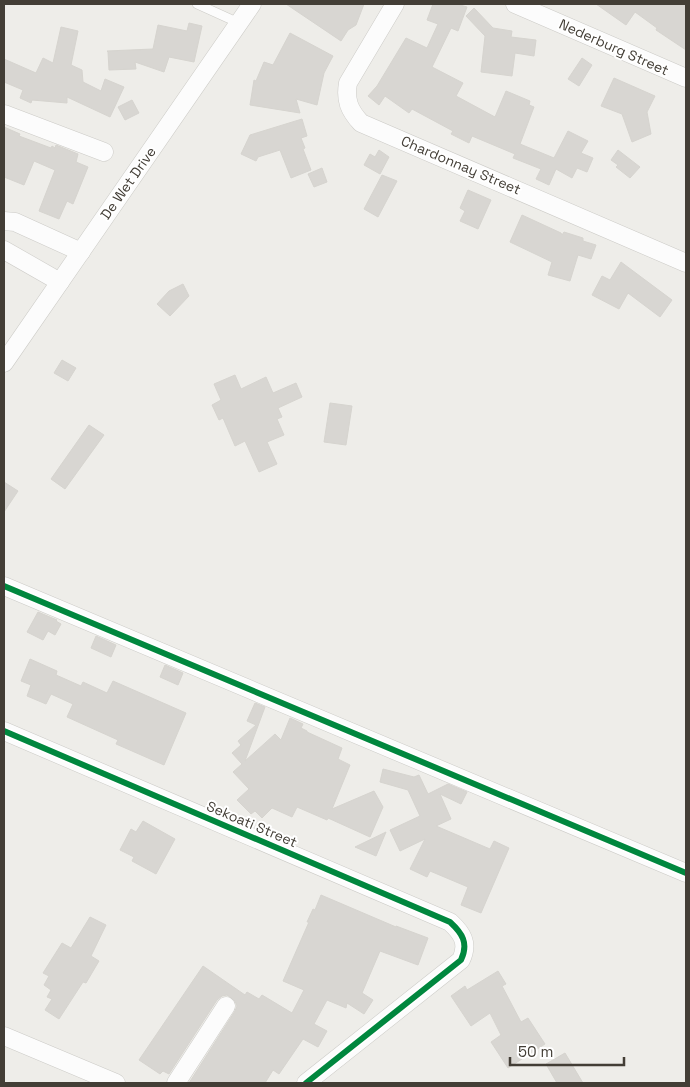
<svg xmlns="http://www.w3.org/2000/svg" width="690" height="1087" viewBox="0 0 690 1087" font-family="'Space Grotesk',sans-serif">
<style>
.building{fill:#d8d6d2;stroke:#d6d4cf}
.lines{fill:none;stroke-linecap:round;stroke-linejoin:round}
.service-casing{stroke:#cccbc7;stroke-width:10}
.minor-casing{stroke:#cccbc7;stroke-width:19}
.service{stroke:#fcfcfc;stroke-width:9}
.minor{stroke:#fcfcfc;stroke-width:18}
.cycleway-casing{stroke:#fff;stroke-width:9}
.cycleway{stroke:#00873e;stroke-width:6}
.labels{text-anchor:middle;stroke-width:4;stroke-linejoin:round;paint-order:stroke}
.street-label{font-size:14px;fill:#433e36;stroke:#fff}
</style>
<rect width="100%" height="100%" fill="#eeede9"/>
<!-- building -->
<g class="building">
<polygon points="286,4 364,4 356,25 348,30 341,41"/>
<polygon points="433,4 457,4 467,7 458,31 451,28 432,67 463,83 456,96 495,117 506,91 530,101 529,105 534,107 520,144 554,158 568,131 588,141 581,153 593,158 587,172 577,168 572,178 556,169 549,185 536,179 541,169 513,158 515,154 472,136 469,143 451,134 453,131 412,109 409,113 385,96 379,105 368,96 377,86 406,38 427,48 438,24 427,20"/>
<polygon points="596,4 686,4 686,50 656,30 657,28 635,12 626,25"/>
<polygon points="474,8 493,28 512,31 511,37 536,40 534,56 515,53 512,76 481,72 485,36 466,16"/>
<polygon points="189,23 202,26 194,62 169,57 164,72 135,62 136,69 109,70 108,52 107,51 153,49 158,25 187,31"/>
<polygon points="61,27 78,31 71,65 82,70 83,82 101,91 105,79 124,87 110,117 67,97 67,103 32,100 31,103 20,98 23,90 4,82 4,59 36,73 43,58 53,63"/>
<polygon points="290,33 333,56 324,73 317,105 296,99 300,113 250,105 254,80 256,81 264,62 273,65"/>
<polygon points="582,58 592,65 579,86 568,79"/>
<polygon points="614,78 655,96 647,112 651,134 632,142 622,114 601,106"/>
<polygon points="132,100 139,113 125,120 118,107"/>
<polygon points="302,119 307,136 301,138 305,148 303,149 311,170 291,178 280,150 258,157 256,161 241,154 250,135"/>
<polygon points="4,127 20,134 19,136 51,148 52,146 55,148 56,145 78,154 76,162 88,167 73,204 67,201 59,219 39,211 55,170 34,161 24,185 4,177"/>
<polygon points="379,150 389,157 380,174 364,165 370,154 375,157"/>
<polygon points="618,150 640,167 630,178 616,167 618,165 611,160"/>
<polygon points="322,168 327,182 314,187 308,174"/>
<polygon points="382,175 397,181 378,217 364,209"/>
<polygon points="468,190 491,200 478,229 460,221 465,211 460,208"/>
<polygon points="522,215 561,233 562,235 564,232 583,238 583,241 596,245 591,259 578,255 570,281 548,275 552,262 510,242"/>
<polygon points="621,262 672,300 660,317 628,293 619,309 592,295 602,276 610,280"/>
<polygon points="183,284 189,296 170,316 157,304 169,291"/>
<polygon points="62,360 76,368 68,381 54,373"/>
<polygon points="235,375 241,389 266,377 273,393 296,383 302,397 278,408 282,417 277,419 284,435 267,442 277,464 259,472 245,441 235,446 223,418 219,420 212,405 221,400 214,384"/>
<polygon points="330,403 352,406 346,445 324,442"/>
<polygon points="89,425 104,435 65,489 51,479"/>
<polygon points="4,482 18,491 4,512"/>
<polygon points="38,612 57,620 56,621 61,624 55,635 48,631 43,640 27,632"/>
<polygon points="96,636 116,645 111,657 91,648"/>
<polygon points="30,659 57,671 56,675 81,686 83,682 107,693 113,681 186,713 164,765 116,744 118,740 67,717 73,704 51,694 46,704 27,696 31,685 21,681"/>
<polygon points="165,665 183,673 178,685 160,677"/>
<polygon points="255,703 265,707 245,761 275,734 281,740 290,718 303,724 301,728 307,731 307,732 342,748 338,759 350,765 332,809 374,791 383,807 370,837 328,818 327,820 297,807 292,817 272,808 262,818 255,811 251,814 237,800 249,789 233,772 242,764 232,753 241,745 238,741 256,725 247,721"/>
<polygon points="383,769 414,777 419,775 428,794 448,784 467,792 461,804 440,794 451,819 436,826 490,849 494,841 509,848 481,913 461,905 468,887 430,871 427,877 410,869 425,839 400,851 390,830 420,816 408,790 380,782"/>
<polygon points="143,821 175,839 156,874 132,861 134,857 120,850 131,829 136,832"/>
<polygon points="386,832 376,856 355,847"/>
<polygon points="321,895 396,927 396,926 428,938 418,965 380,951 362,993 373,1000 364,1014 347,1003 346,1008 327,1000 314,1024 327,1031 318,1047 303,1039 279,1074 273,1070 265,1083 189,1083 235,1011 237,1006 235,1001 227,995 222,996 217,1000 169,1074 163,1071 160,1074 139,1060 203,966 245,995 247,992 259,999 262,995 292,1013 304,990 283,981 309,922 307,922 313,909 315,910"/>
<polygon points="90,917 106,925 91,956 99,961 86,983 83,982 59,1019 45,1010 52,999 47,997 51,990 44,985 49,976 43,973 62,943 71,948"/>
<polygon points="498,971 506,984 502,986 521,1022 528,1018 545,1044 508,1068 491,1042 501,1035 490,1013 471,1026 451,996 465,986 467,990"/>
<polygon points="565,1053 583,1083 557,1083 546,1064"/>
</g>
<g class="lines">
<!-- service casing -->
<g class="service-casing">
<polyline id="service" points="197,4 239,23"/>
</g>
<!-- minor casing -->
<g class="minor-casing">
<g id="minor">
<path d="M 395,4 L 348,83 C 345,100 349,110 361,123 L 686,263"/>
<polyline points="515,4 686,78"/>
<polyline points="4,114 104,152"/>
<polyline points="4,221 15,222 81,252"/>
<polyline points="4,250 60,282"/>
<polyline points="4,363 252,4"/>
<polyline points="4,586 686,873"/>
<path d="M 4,731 L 450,922 C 462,933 469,943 461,960 L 306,1083"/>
<polyline points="4,1036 116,1083"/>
<polyline points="176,1083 226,1006"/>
</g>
</g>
<!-- service -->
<use href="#service" class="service"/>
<!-- minor -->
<use href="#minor" class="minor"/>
<!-- cycleway casing -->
<g class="cycleway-casing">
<g id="cycleway">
<polyline points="4,586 686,873"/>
<path d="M 4,731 L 450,922 C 462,933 469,943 461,960 L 306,1083"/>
</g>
</g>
<!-- cycleway -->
<use href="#cycleway" class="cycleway"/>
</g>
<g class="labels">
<!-- street labels -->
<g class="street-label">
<text transform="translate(614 47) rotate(24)" y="5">Nederburg Street</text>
<text transform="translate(461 165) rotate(23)" y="5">Chardonnay Street</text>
<text transform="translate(128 183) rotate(-55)" y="5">De Wet Drive</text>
<text transform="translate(252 824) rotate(23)" y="5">Sekoati Street</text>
</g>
</g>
<!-- border -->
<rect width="690" height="1087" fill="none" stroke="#433e36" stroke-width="10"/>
<!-- scale -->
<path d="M510 1057v8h114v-8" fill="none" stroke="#433e36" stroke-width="2.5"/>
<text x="518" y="1057" font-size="15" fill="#433e36" stroke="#ffffff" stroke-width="4" paint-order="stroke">50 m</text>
</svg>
